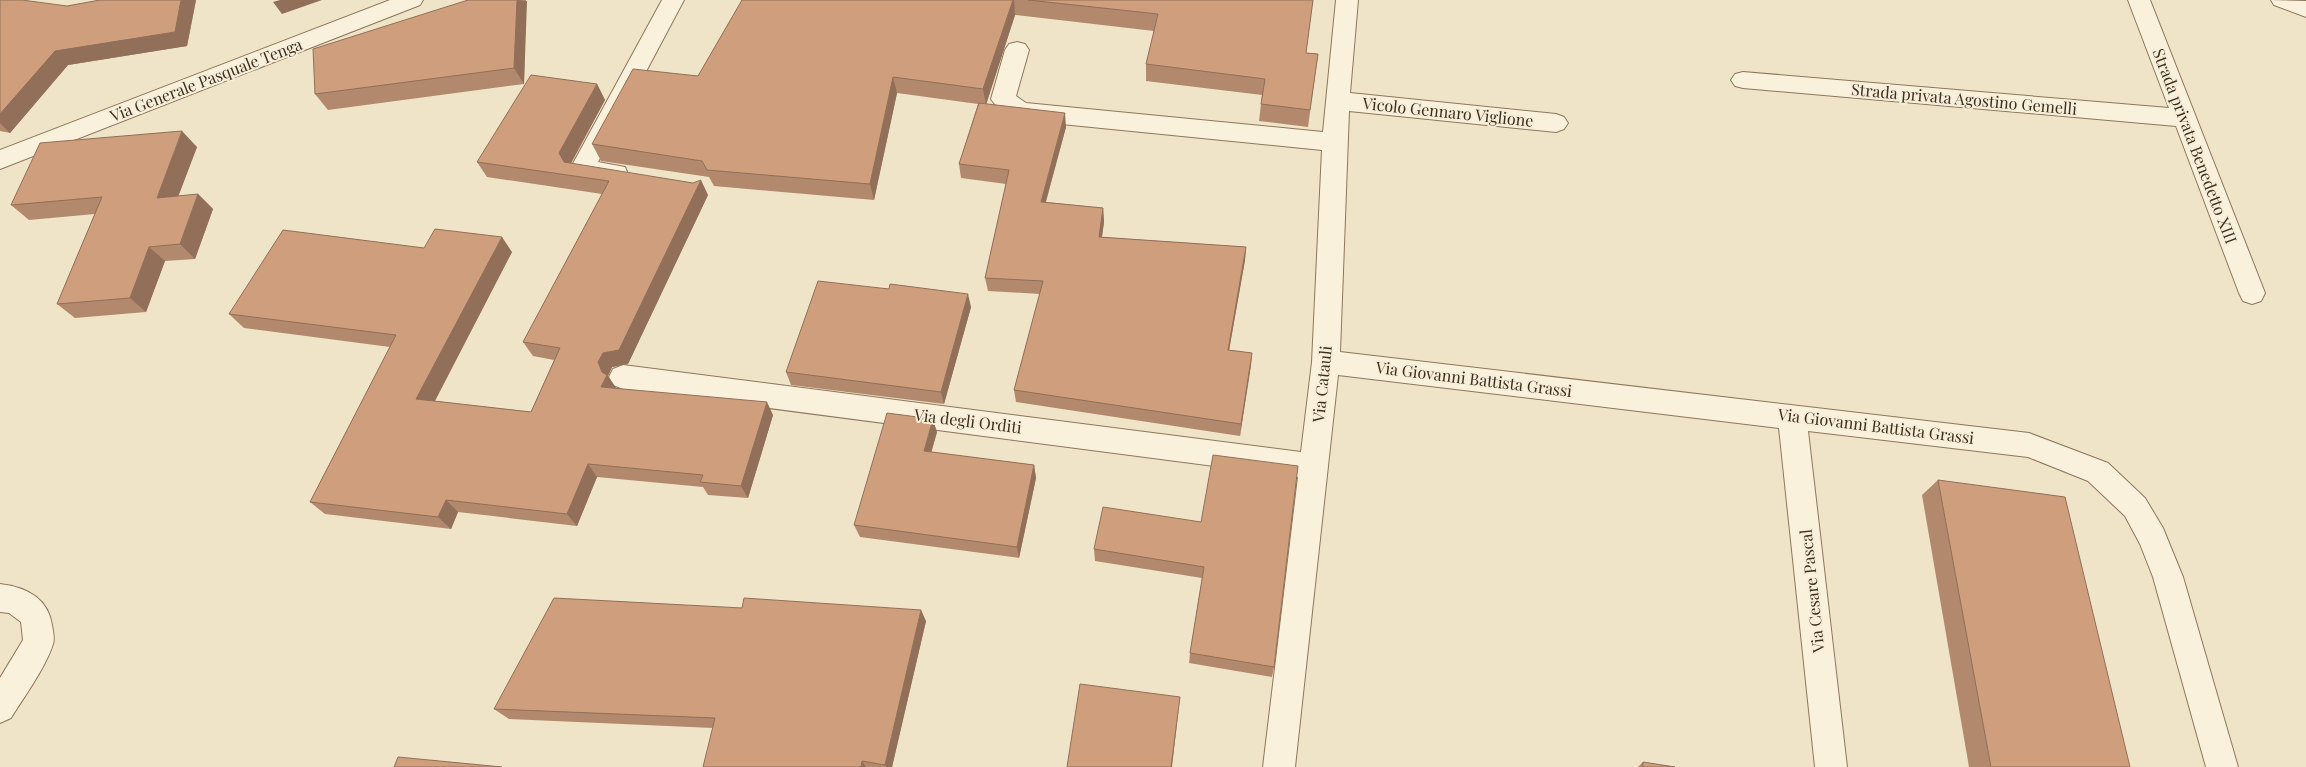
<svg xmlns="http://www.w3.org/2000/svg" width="2306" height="767" viewBox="0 0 2306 767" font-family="'Playfair Display',serif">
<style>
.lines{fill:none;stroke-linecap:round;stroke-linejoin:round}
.minor-casing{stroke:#8d765c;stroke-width:2}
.minor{fill:#faf1dc;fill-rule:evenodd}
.wall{fill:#b2896c}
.shaded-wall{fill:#916f58}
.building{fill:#cf9f7d;stroke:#916f58}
.labels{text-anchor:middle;stroke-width:4;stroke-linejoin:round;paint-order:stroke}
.street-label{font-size:16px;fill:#3d2e20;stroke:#f7eed8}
</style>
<rect width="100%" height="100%" fill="#f0e4c8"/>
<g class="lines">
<!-- minor casing -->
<g class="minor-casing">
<g id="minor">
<polygon points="390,0 423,0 420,5 0,169 0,150"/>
<polygon points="662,0 684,0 598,162 625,167 628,174 625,181 616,183 573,176 570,169"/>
<path d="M 1336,0 L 1358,0 L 1350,93 L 1556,114 L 1564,117 L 1568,123 L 1564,129 L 1556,132 L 1349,111 L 1340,352 L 2029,433 L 2108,463 L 2145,498 L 2163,528 L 2183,577 L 2238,767 L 2206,767 L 2153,577 L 2140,544 L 2125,516 L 2088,481 L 2028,457 L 1808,431 L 1847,767 L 1815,767 L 1779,428 L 1338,375 L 1295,767 L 1263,767 L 1298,477 L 623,389 L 613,385 L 609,377 L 613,369 L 623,365 L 1301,452 L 1312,362 L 1322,150 L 1021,120 C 1010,116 997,109 991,99 L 1005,50 L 1009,44 L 1017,42 L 1025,44 L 1029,50 L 1016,96 L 1026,103 L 1323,132 Z"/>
<polygon points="2128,0 2150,0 2265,293 2261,301 2252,304 2243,301 2239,293 2176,126 1743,88 1735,86 1731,80 1735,74 1743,72 2169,108"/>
<polygon points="2271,0 2306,1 2306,17 2274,5"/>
<path d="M 0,584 C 26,587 48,598 52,625 C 53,631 55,639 53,644 C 46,667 24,697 11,718 L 0,723 L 0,678 L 23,640 L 21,622 L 9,613 L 0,612 Z"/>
</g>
</g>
<!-- minor -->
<use href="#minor" class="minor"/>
</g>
<!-- wall -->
<g class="wall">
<polygon points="0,0 67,6 100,0 196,0 187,46 68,65 10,133 0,131"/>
<polygon points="468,0 526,0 524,84 328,110 315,94"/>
<polygon points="742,0 1313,0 1306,53 1318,54 1308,127 1259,121 1262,95 1146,81 1146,64 1154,31 1015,15 986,104 1066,127 1046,202 1103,208 1104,222 1102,237 1246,247 1245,260 1229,350 1252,353 1240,436 1016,402 1014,390 1040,294 988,291 985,278 1006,184 961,178 959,164 978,104 897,93 874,200 714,186 709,177 601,161 592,144 698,76"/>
<polygon points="597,84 605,100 571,164 708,195 628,364 612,367 608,376 616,388 773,415 748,498 708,495 703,487 597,477 577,526 458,512 451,529 325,514 310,502 390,347 244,328 229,314 424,248 512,252 435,401 531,412 554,360 533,356 523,342 602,194 487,177 477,162"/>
<polygon points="197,147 178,196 198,194 213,209 195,259 165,261 146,312 75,318 57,304 95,214 29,220 11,205"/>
<polygon points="889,289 971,307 944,404 791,385 786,372"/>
<polygon points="937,432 931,452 1034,465 1036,478 1019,558 860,537 854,525"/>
<polygon points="1938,480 2130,767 1969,767 1922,495"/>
<polygon points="1201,522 1274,667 1272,677 1189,663 1190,653 1202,578 1095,561 1094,549"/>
<polygon points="926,621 892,767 703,767 713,728 509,719 494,709"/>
<polygon points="1643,762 1675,767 1638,767"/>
</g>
<!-- shaded-wall -->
<g class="shaded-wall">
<polygon points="181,0 196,0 187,46 68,65 10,133 0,123 0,114 55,51"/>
<polygon points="280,0 322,0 282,14 273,2"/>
<polygon points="517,0 527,1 524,84 514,68"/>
<polygon points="1013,0 1014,0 1015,15 986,105 983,89"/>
<polygon points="893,77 897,93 874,200 870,184"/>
<polygon points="597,84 605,100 568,168 573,178 564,162 559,153"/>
<polygon points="1065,113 1066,127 1042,215 1041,202"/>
<polygon points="182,131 197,147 172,213 157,198"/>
<polygon points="701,180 708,195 628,364 612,367 608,376 616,388 601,387 598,362"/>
<polygon points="198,194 213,209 195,259 180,244"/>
<polygon points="1103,208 1104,222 1100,250 1099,237"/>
<polygon points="502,237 512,252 429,412 416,399"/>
<polygon points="149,247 165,261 146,312 130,298"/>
<polygon points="1246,247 1245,260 1227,362 1228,350"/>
<polygon points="968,294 971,307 944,404 941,392"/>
<polygon points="1252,353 1251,366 1240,436 1241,424"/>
<polygon points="767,402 773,415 748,498 741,486"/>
<polygon points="933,419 937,432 928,464 924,451"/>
<polygon points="588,464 597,477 577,526 567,514"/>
<polygon points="1034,465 1036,478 1019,558 1017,547"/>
<polygon points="446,500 458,512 451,529 438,517"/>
<polygon points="921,610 926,621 892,767 886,767 885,765"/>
<polygon points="1180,697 1172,767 1171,767"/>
<polygon points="862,761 866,767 861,767"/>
</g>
<!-- building -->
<g class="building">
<polygon points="0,0 22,0 67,6 100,0 181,0 175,32 55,51 0,114"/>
<polygon points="468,0 517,0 514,68 315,94 313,49"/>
<polygon points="742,0 1013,0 983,89 893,77 870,184 707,170 702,161 592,144 633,69 698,76"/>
<polygon points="1028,0 1313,0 1306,53 1318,54 1310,110 1261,104 1265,79 1146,64 1158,14"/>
<polygon points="531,75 597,84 559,153 564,162 693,183 701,180 619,350 603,353 598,362 602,372 607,375 601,387 767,402 741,486 700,482 703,475 588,464 567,514 446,500 438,517 310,502 396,335 229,314 283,230 424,248 435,229 502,237 416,399 531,412 560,348 523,342 609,181 477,162"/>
<polygon points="979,103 1065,113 1041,202 1103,208 1099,237 1246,247 1228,350 1252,353 1241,424 1014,390 1043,281 985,278 1009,170 959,164"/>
<polygon points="182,131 157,198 198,194 180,244 149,247 130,298 57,304 102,197 11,205 40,143"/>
<polygon points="818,281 889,289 890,284 968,294 941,392 786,372"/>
<polygon points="887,413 933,419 924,451 1034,465 1017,547 854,525"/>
<polygon points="1213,455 1298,466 1274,667 1190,653 1204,567 1094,549 1103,507 1201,522"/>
<polygon points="1938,480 2065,497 2130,767 1991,767"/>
<polygon points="554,598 742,608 744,598 921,610 885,765 862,761 861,767 703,767 715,718 494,709"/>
<polygon points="1080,684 1180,697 1171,767 1067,767"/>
<polygon points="398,757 502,767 394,767"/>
<polygon points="1643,762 1675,767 1643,767"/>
</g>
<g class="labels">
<!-- street labels -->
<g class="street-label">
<text transform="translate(206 80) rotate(-21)" y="6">Via Generale Pasquale Tenga</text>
<text transform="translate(1964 99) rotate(5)" y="6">Strada privata Agostino Gemelli</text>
<text transform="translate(1448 112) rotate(6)" y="6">Vicolo Gennaro Viglione</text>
<text transform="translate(2195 146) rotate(69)" y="6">Strada privata Benedetto XIII</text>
<text transform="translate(1474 379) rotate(7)" y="6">Via Giovanni Battista Grassi</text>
<text transform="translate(1322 384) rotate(-84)" y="6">Via Catauli</text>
<text transform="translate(968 421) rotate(7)" y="6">Via degli Orditi</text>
<text transform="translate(1876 426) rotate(7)" y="6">Via Giovanni Battista Grassi</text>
<text transform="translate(1812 591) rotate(-96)" y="6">Via Cesare Pascal</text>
</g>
</g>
</svg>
